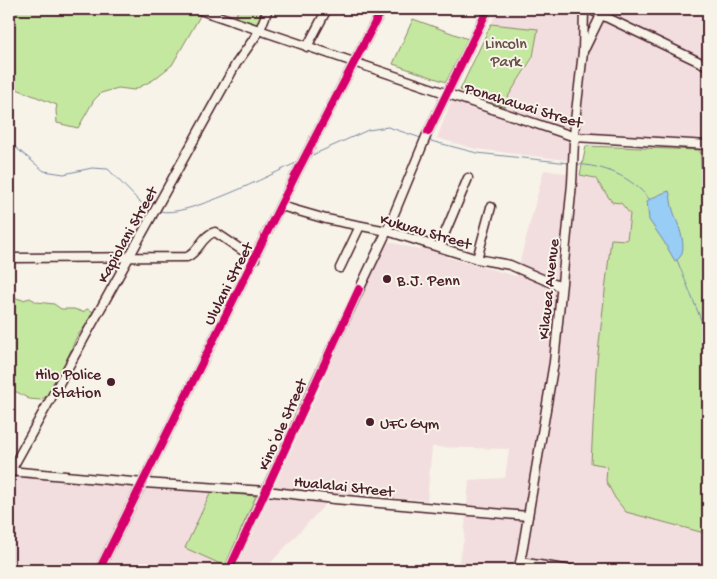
<svg xmlns="http://www.w3.org/2000/svg" width="717" height="579" viewBox="0 0 717 579" font-family="'Gochi Hand',sans-serif">
<style>
.built{fill:#f2dede}
.green{fill:#c5e8a1;stroke:#888466}
.water{fill:#98cdf6;stroke:#7987a5}
.lines{fill:none;stroke-linecap:round;stroke-linejoin:round}
.stream{stroke:#7987a5;stroke-width:1}
.minor-casing{stroke:#4a1f2b;stroke-width:11}
.minor{stroke:#f7f3e8;stroke-width:8}
.cycleway-casing{stroke:#f7f3e8;stroke-width:11}
.cycleway{stroke:#d6006c;stroke-width:8}
.poi-dot{fill:#4a1f2b;stroke:#f7f3e8;stroke-width:2}
.labels{text-anchor:middle;stroke-width:4;stroke-linejoin:round;paint-order:stroke}
.park-label{font-size:16px;fill:#695148;stroke:#f7f3e8}
.street-label{font-size:16px;fill:#4a1f2b;stroke:#f7f3e8}
.poi-label{font-size:16px;fill:#4a1f2b;stroke:#f7f3e8;text-anchor:start}
</style>
<rect width="100%" height="100%" fill="#f7f3e8"/>
<filter id="ink" filterUnits="userSpaceOnUse"><feTurbulence type="fractalNoise" baseFrequency=".02" numOctaves="2"/><feDisplacementMap in="SourceGraphic" scale="10" xChannelSelector="R" yChannelSelector="G"/><feConvolveMatrix kernelMatrix="1 2 1 2 8 2 1 2 1" color-interpolation-filters="sRGB"/></filter>
<g filter="url(#ink)">
<!-- built -->
<g class="built">
<polygon points="212,9 266,9 260,25"/>
<polygon points="498,9 708,9 708,177 702,175 702,139 571,133 567,160 476,149 437,138 452,99 502,116 509,95 534,58 538,29 491,24"/>
<polygon points="544,170 595,178 612,201 621,203 630,214 627,240 612,239 596,370 593,431 626,512 708,534 708,570 457,570 464,539 469,480 505,478 509,449 432,447 427,500 334,495 264,570 249,570 239,564 387,241 420,250 421,247 446,254 446,257 516,276"/>
<polygon points="16,475 144,487 256,496 223,570 9,570 9,490"/>
</g>
<!-- green -->
<g class="green">
<polygon points="19,9 204,9 172,65 153,80 134,90 118,88 101,93 94,100 78,128 57,123 56,110 57,105 9,86 9,13 14,10 17,13 20,10"/>
<polygon points="238,9 266,9 260,25 236,17"/>
<polygon points="413,19 468,39 446,82 393,64"/>
<polygon points="491,24 538,29 533,57 509,95 505,107 460,90"/>
<polygon points="586,146 700,150 702,175 708,177 708,534 626,512 615,498 606,481 607,466 591,463 596,370 611,239 627,240 630,214 621,203 612,202 595,178 580,175"/>
<polygon points="9,296 23,300 30,298 37,302 54,304 61,309 74,309 83,312 87,309 92,311 94,314 93,317 77,336 61,373 51,388 48,395 41,400 29,399 17,392 9,392"/>
<polygon points="211,492 256,496 225,566 185,548"/>
</g>
<!-- water -->
<path class="water" d="M 669,191 C 671,196 671,204 673,210 C 677,223 692,253 675,261 L 664,242 L 649,220 L 647,201 C 649,199 665,192 669,191 Z"/>
<g class="lines">
<!-- stream -->
<g class="stream">
<polyline points="427,140 477,153 569,163"/>
<polyline points="9,142 44,171 64,174 92,168 108,169 140,202 154,208"/>
<polyline points="308,157 368,130 388,127 421,138"/>
<path d="M 575,164 C 605,166 631,176 650,200"/>
<path d="M 160,211 C 184,219 272,174 298,162"/>
<polyline points="677,260 708,337"/>
</g>
<!-- minor casing -->
<g class="minor-casing">
<g id="minor">
<polyline points="197,9 575,137 708,145"/>
<polyline points="589,9 708,66"/>
<polyline points="307,47 327,9"/>
<polyline points="585,48 604,9"/>
<polyline points="281,206 326,219 387,231 477,259 510,265 561,287"/>
<polyline points="439,247 468,178"/>
<path d="M 9,258 L 187,257 C 199,252 202,235 215,232 L 255,259"/>
<polyline points="477,259 491,207"/>
<polyline points="340,268 360,226"/>
<polyline points="9,471 144,483 266,491 334,499 528,516"/>
<polyline points="9,474 236,64 260,30 268,9"/>
<polyline points="520,562 571,570"/>
<polyline points="99,570 297,172 382,9"/>
<polyline points="229,570 316,381 387,231 428,132 488,9"/>
<polyline points="519,570 554,362 572,184 575,121 583,52 584,9"/>
</g>
</g>
<!-- minor -->
<use href="#minor" class="minor"/>
<!-- cycleway casing -->
<g class="cycleway-casing">
<g id="cycleway">
<polyline points="428,132 488,9"/>
<polyline points="99,570 297,172 382,9"/>
<polyline points="229,570 359,289"/>
</g>
</g>
<!-- cycleway -->
<use href="#cycleway" class="cycleway"/>
</g>
</g>
<!-- markers -->
<g class="poi-dot">
<circle cx="387" cy="279" r="5"/>
<circle cx="111" cy="382" r="5"/>
<circle cx="370" cy="422" r="5"/>
</g>
<g class="labels">
<!-- park labels -->
<g class="park-label">
<text x="506" y="48">Lincoln<tspan x="506" dy="18">Park</tspan></text>
</g>
<!-- street labels -->
<g class="street-label">
<text transform="translate(524 104) rotate(17)" y="6">Ponahawai Street</text>
<text transform="translate(426 230) rotate(16)" y="6">Kukuau Street</text>
<text transform="translate(126 234) rotate(-61)" y="6">Kapiolani Street</text>
<text transform="translate(227 283) rotate(-63)" y="6">Ululani Street</text>
<text transform="translate(547 289) rotate(-84)" y="6">Kilauea Avenue</text>
<text transform="translate(281 424) rotate(-66)" y="6">Kinoʻole Street</text>
<text transform="translate(344 485) rotate(6)" y="6">Hualalai Street</text>
</g>
<!-- poi labels -->
<g class="poi-label">
<text x="397" y="285">B.J. Penn</text>
<text x="101" y="379" text-anchor="end">Hilo Police<tspan x="101" dy="18">Station</tspan></text>
<text x="380" y="428">UFC Gym</text>
</g>
</g>
<!-- margin -->
<rect width="717" height="579" fill="none" stroke="#f7f3e8" stroke-width="30"/>
<rect x="15" y="15" width="687" height="549" fill="none" stroke="#4a1f2b" stroke-width="2" filter="url(#ink)"/>
</svg>
